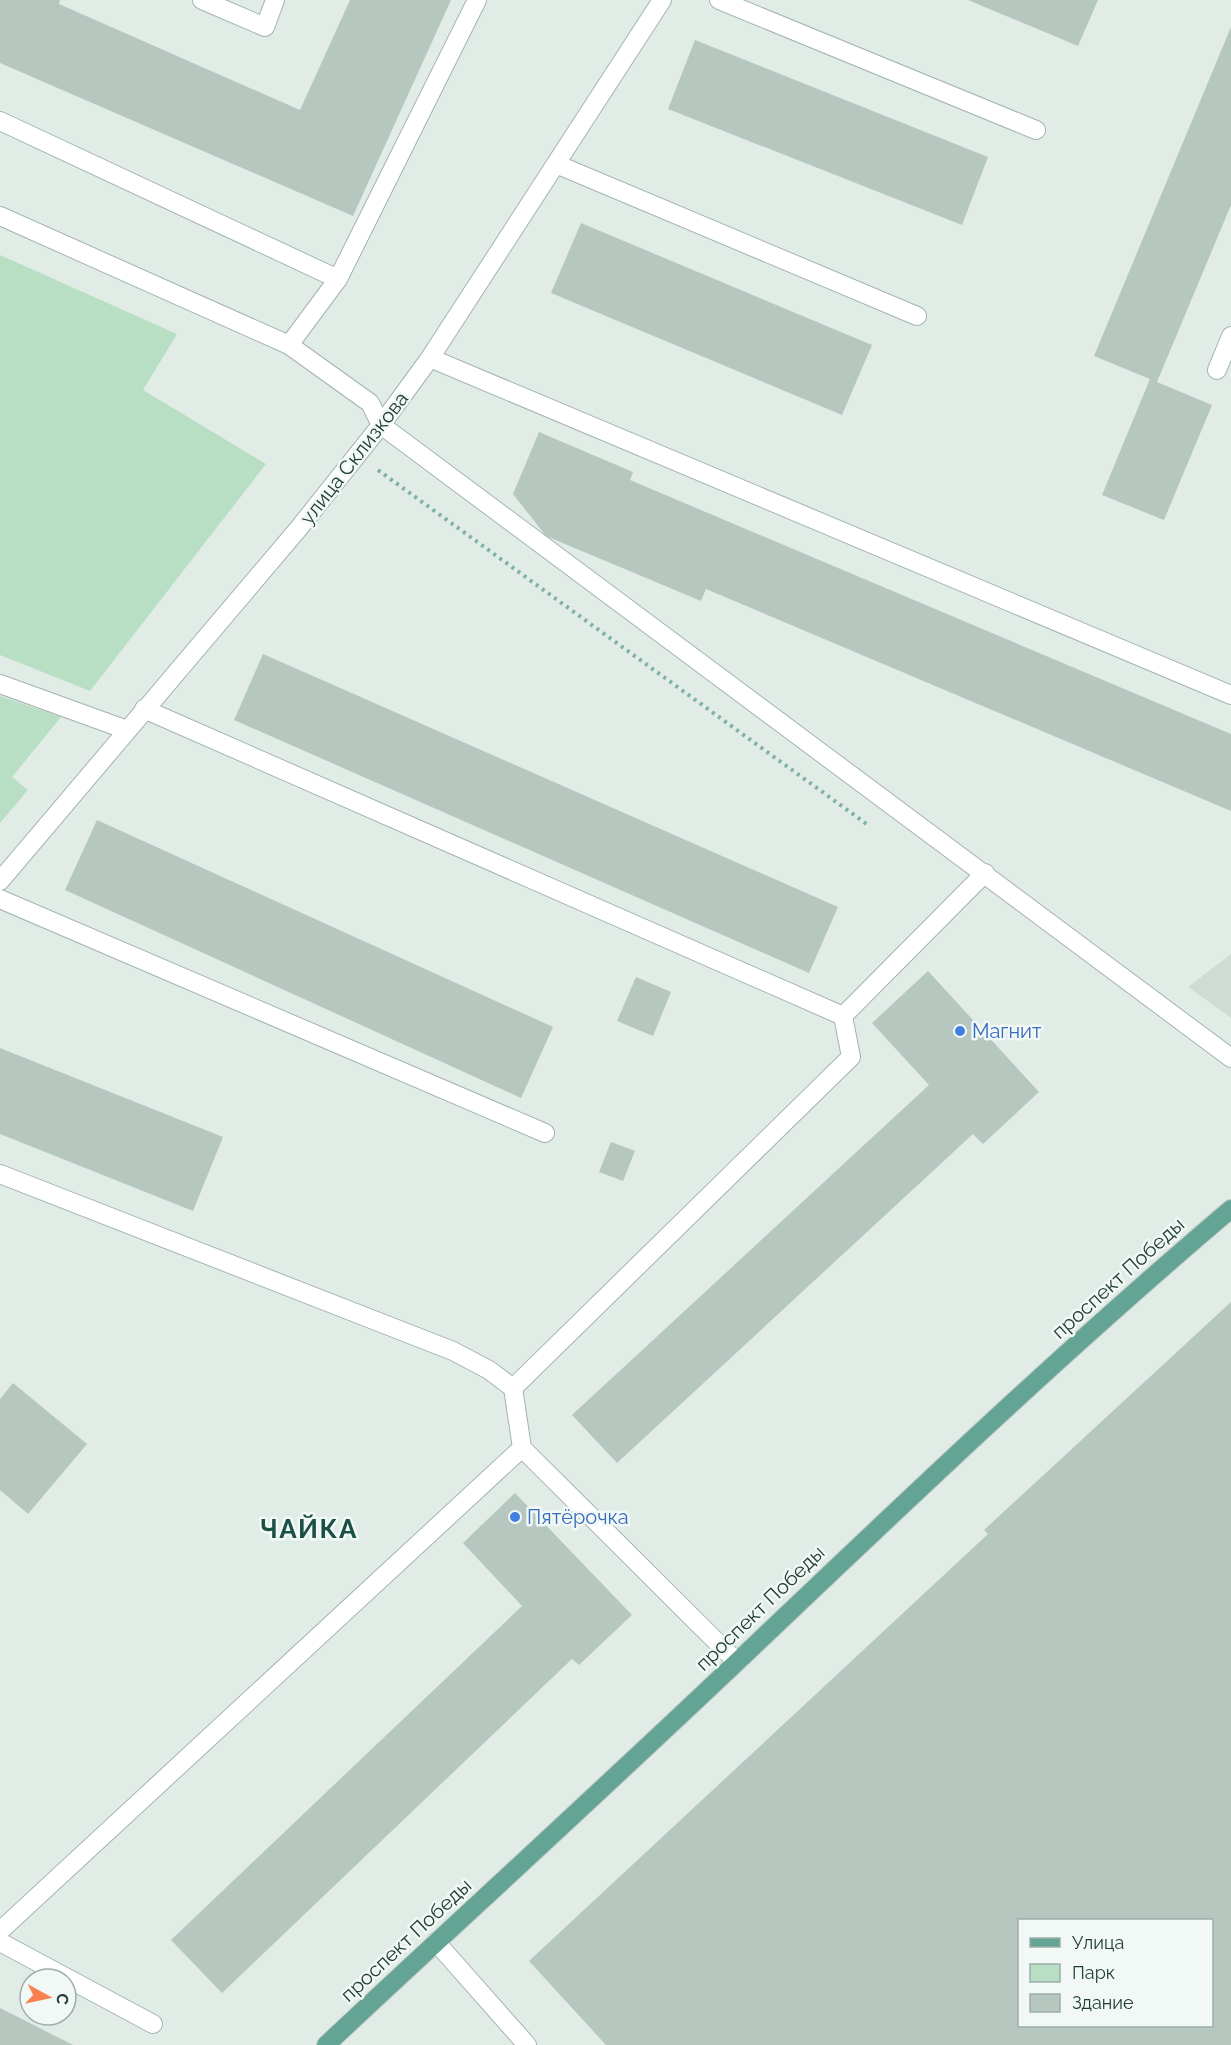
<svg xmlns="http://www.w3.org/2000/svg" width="1231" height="2045" viewBox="0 0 1231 2045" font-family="Raleway,sans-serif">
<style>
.built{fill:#cfdcd6}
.green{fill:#b8dfc4}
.building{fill:#b6c7c0;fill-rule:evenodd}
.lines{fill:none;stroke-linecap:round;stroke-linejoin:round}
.minor-casing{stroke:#a3b4af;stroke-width:20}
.major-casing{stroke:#c1c9c7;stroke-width:20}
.path{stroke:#7fb2a3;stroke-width:4;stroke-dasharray:3 4.5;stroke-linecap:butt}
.minor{stroke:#fff;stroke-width:18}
.major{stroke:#63a495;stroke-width:18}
.shop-dot{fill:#3f7fe0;stroke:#f1f8f5;stroke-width:2}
.labels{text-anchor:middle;stroke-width:5;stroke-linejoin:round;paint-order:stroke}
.street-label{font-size:20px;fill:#203e37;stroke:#f1f8f5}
.shop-label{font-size:20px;fill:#366cbe;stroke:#f1f8f5;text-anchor:start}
.district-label{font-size:26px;font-weight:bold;letter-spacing:1.5px;fill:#1b5145;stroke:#f1f8f5}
</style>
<rect width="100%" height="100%" fill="#e1ece7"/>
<!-- built -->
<polygon class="built" points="1231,954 1231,1018 1188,987"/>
<!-- green -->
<g class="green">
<polygon points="0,255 177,334 143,390 266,464 90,691 0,655"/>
<polygon points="0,696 61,717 12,777 28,790 0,823"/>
</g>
<!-- building -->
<g class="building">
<polygon points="0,0 60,0 59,4 300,110 350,0 451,0 353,216 0,63"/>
<polygon points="968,0 1098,0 1078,46"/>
<polygon points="1231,27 1231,205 1157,382 1212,405 1164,520 1102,495 1150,379 1094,356"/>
<polygon points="695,40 988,157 962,225 668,109"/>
<polygon points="581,223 872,345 842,415 551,293"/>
<polygon points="539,432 633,472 630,480 1231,734 1231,811 706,589 701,601 546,536 513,494"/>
<polygon points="263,654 838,907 809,973 234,720"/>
<polygon points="97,820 553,1027 521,1098 65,890"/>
<polygon points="928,971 1039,1092 983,1144 973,1134 617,1463 572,1415 929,1085 872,1023"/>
<polygon points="636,977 671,992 653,1036 617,1021"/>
<polygon points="0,1048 223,1137 193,1211 0,1134"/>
<polygon points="611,1142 635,1151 623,1181 599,1172"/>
<path d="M 1231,1302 L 1231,2045 L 606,2045 L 529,1961 L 988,1534 L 984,1530 ZM 1020,1920 L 1212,1920 L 1212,2026 L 1020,2026 Z"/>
<polygon points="13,1383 87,1444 28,1514 0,1490 0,1399"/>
<polygon points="515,1493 632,1615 579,1665 572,1659 222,1993 171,1940 522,1606 463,1543"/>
<polygon points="0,2008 73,2045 0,2045"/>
</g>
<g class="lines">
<!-- minor casing -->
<g class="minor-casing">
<g id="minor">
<polyline points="202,0 265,27 275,0"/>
<polyline points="719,0 1036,130"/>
<polyline points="0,121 338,279 477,0"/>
<polyline points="556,164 917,316"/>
<polyline points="0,216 289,345 370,403 381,425 1231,1058"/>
<polyline points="289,345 338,279"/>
<polyline points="430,358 1231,695"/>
<polyline points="1217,370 1231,336"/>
<polyline points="0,684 127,730"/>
<polyline points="144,709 843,1016"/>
<polyline points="0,881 299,528 381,425 430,358 662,0"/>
<polyline points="0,899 545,1133"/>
<polyline points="843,1016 985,873"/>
<polyline points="0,1174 453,1351 489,1370 513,1388 522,1448 737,1662"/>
<polyline points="513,1388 851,1057 843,1016"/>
<polyline points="0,1931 522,1448"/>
<polyline points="0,1942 153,2024"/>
<polyline points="436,1942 527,2045"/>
</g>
</g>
<!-- major casing -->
<g class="major-casing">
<path id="major" d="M 326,2045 C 463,1917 602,1790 738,1661 C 900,1507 1061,1353 1231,1209"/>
</g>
<!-- path -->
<polyline class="path" points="378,470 868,825"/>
<!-- minor -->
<use href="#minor" class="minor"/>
<!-- major -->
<use href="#major" class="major"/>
</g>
<!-- markers -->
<g class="shop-dot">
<circle cx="960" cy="1031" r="6"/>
<circle cx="515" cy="1517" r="6"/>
</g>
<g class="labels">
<!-- street labels -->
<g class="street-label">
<text transform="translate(354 458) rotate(-52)" y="7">улица Склизкова</text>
<text transform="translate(1118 1278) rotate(-42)" y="7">проспект Победы</text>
<text transform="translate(760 1608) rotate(-44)" y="7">проспект Победы</text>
<text transform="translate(406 1940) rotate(-43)" y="7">проспект Победы</text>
</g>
<!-- shop labels -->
<g class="shop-label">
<text x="972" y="1038">Магнит</text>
<text x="527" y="1524">Пятёрочка</text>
</g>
<!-- district labels -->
<g class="district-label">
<text x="309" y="1538">ЧАЙКА</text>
</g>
</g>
<!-- legend -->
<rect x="1018" y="1919" width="195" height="108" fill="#f1f8f5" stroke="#9daea9" stroke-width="1.5"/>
<rect x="1030" y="1938" width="30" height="9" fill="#63a495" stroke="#9daea9" stroke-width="1.5"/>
<text x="1072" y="1949" font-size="18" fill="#203e37">Улица</text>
<rect x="1030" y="1964" width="30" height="18" fill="#b8dfc4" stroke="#9daea9" stroke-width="1.5"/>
<text x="1072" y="1979" font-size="18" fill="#203e37">Парк</text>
<rect x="1030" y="1994" width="30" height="18" fill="#b6c7c0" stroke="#9daea9" stroke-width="1.5"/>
<text x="1072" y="2009" font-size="18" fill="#203e37">Здание</text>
<!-- north arrow -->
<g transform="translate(48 1997) rotate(98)"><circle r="28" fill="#f1f8f5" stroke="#9daea9" stroke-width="1.5"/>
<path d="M0-4.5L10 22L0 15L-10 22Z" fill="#f97f51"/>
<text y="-9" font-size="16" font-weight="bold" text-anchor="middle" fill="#203e37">С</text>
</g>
</svg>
